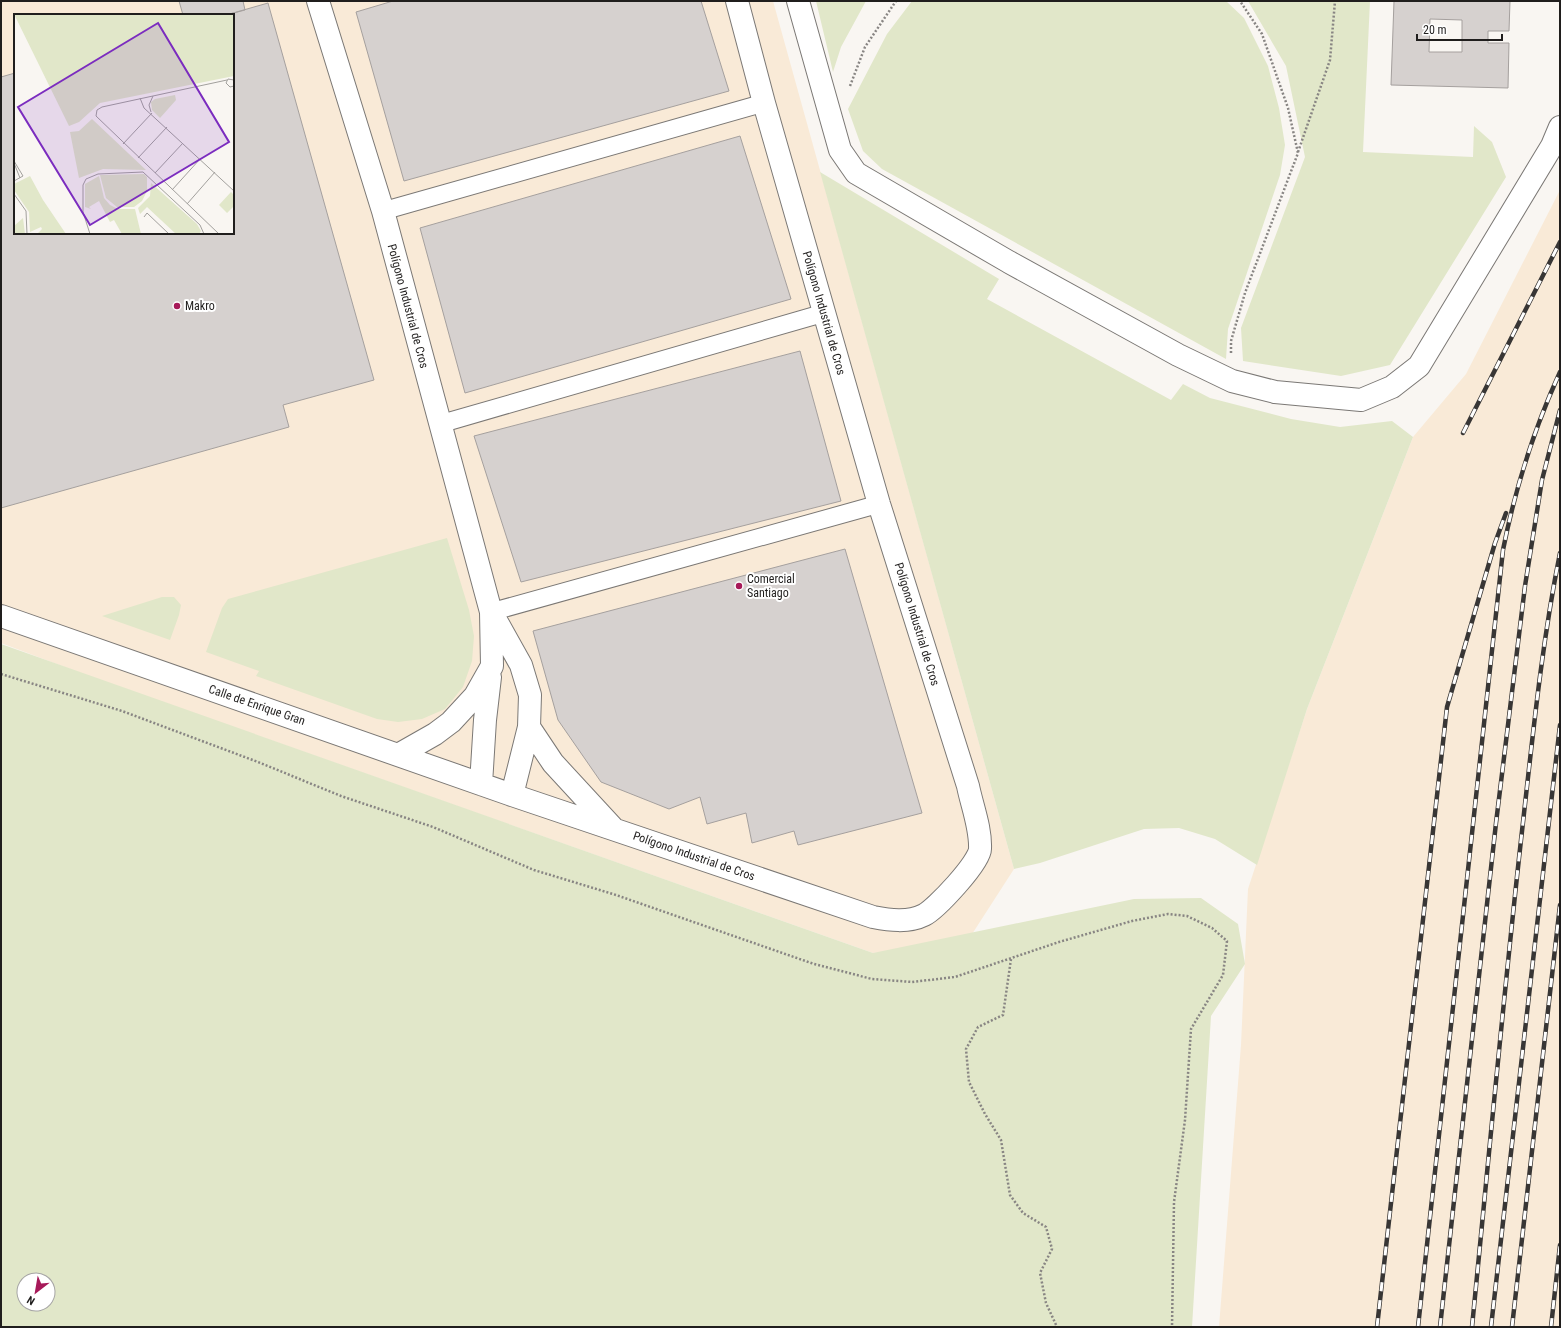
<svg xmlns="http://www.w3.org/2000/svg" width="1561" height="1328" font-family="'Roboto Condensed',sans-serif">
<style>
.industrial{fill:#f9ead7;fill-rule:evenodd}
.green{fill:#e1e7c9;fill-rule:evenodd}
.building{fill:#d6d1cf;stroke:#a5a09e;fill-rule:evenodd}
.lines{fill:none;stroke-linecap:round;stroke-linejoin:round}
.service-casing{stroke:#7b7875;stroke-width:19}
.minor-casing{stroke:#7b7875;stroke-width:24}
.path{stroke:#888583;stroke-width:2.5;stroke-dasharray:2 2;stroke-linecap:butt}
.service{stroke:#fff;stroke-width:17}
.minor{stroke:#fff;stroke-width:22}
.rail-casing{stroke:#383635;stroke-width:4.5}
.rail{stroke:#fff;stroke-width:3;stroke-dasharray:9;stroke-linecap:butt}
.poi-dot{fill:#a71959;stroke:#fff;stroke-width:1.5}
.labels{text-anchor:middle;stroke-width:4;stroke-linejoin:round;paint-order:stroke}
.poi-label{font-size:12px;fill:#201e1d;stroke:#fff;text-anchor:start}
.street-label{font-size:12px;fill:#201e1d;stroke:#fff}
.inset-road{fill:none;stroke:#a2a09d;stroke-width:1}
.view{fill:#7b2cbf;fill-opacity:0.15;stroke:#7b2cbf;stroke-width:2}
.inset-edge{fill:none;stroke:#201e1d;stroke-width:2}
</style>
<rect width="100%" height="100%" fill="#f9f6f2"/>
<path class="industrial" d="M1,1H773L1014,869L965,945L873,953L78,672L1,643ZM15,15H233V233H15Z
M1560,190V1327H1219L1241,1045L1248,889L1307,709L1413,437L1466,374Z"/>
<path class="green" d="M816,1H866L841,47L833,72Z
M912,1H1226L1244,18L1268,66L1279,108L1285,145L1280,175L1228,329L1226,359L882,169L863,151L848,109L887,34Z
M1248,1H1370L1363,152L1473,157L1474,126L1492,142L1506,177L1390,365L1341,376L1243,361L1241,328L1305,157L1286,66Z
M820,172L999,279L987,299L1171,400L1183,384L1210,398L1291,419L1340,427L1392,421L1413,437L1307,709L1257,865L1215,839L1179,828L1144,829L1040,863L1014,869Z
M447,538L469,610L474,636L472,661L463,687L445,709L422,719L398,722L377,719L256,676L259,671L206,652L222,608L228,599Z
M162,597H174L181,605L179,615L170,640L102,616Z
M1,644L873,953L1134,899L1201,898L1238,924L1245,964L1211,1016L1192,1327H1ZM24,1280H48V1304H24Z"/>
<path class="building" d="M179,1H243L245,10L226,15H183Z
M393,1H701L729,91L404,181L356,12Z
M1394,1H1510L1509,31H1488V43H1509L1508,88L1391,85ZM1430,19L1462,20V52H1429Z
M268,3L374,380L283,405L289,427L1,508V77L15,73V233H233V15H226Z
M740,136L791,299L465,393L420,228Z
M800,351L841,501L521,582L474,436Z
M845,549L922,813L798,845L794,831L752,843L746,813L707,824L700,797L669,809L601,782L558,720L533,631Z"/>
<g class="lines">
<g class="service-casing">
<path id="service" d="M383,211L764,103
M440,424L824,313
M491,612L879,504"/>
</g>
<g class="minor-casing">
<path id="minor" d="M318,1L383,211L491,612L492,666L475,696L451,722L435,734L398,755
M798,1L840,150L856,173L1009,262L1178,355L1232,381L1275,392L1361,400L1392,387L1419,366L1552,146L1560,127
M493,615L521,665L530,695L529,727L512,795
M1,616L512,795L873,917C889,920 908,923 924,915C936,909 980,862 980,849C981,828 972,806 968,786L879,504L764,103L737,1
M529,727L553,763L612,827
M481,784L485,720L490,677"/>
</g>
<path class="path" d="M850,86L865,47L896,1
M1298,152L1330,60L1335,1
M1231,353V341L1245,293L1298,153L1288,108L1262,34L1240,1
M1,674L122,711L258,762L341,796L433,827L534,870L616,895L814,964L872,979L912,982L955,977L1059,942L1132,921L1168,914L1187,916L1212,928L1227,941L1223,975L1191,1029L1185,1120L1174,1202L1172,1327
M1011,959L1003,1015L978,1027L966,1049L969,1082L985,1114L1001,1140L1010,1195L1023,1213L1046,1227L1052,1249L1040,1273L1046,1303L1057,1327"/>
<use href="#service" class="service"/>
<use href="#minor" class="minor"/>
<g class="rail-casing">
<path id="rail" d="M1463,433L1560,242
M1377,1327L1447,707L1495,543L1506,513
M1418,1327L1503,550C1515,489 1534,429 1560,372
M1440,1327L1496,823L1525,586L1542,480L1560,410
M1472,1327C1488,1165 1503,1002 1521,840C1532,744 1541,647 1560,553
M1491,1327L1560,725
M1512,1327L1560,905
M1551,1327L1560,1245"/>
</g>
<use href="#rail" class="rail"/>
</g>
<g class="poi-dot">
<circle cx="177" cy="306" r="4"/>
<circle cx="739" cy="586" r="4"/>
</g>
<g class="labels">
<g class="poi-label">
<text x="185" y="310">Makro</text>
<text x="747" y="583">Comercial<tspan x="747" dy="14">Santiago</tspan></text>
</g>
<g class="street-label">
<text transform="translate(408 306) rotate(75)" y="4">Polígono Industrial de Cros</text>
<text transform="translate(824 313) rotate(74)" y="4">Polígono Industrial de Cros</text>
<text transform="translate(917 624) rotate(73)" y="4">Polígono Industrial de Cros</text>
<text transform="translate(257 705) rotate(19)" y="4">Calle de Enrique Gran</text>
<text transform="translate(694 856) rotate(19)" y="4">Polígono Industrial de Cros</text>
</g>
</g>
<g transform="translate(14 14)">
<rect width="220" height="220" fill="#f9f6f2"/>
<path d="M0,0H220V62L86,89L65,108L55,112ZM161,81L162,86L146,104L138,96L137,88L141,85ZM78,105L132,156L89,155L65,164L56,118L65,117ZM130,160L133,163V177L128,187L120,193H103L92,184L86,161ZM16,162L29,186L52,220H23L28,215L27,213L16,218L15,198L0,176V170ZM85,162L90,184L96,191L104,195H121L127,220H108L100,206L96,208L85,187L75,193L77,195L71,193V170ZM137,169L183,210L187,217L185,220H162L133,193L126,200L124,194L136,182ZM217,178L220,181V192L213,199L205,191ZM9,204L11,220H0V212Z" fill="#e1e7c9"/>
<path class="inset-road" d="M220,66L214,65L212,69L216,73L220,72M126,84L130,94L220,177M137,98L135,91L139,82M109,130L138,99M124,144L153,113M0,147L9,162L0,167M0,149L6,164M141,159L169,129M158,176L186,145M0,180L12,197L13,220M173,190L201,158M130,203L133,199L155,220M76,220L69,198V171L72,165L84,160L129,158L186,211L190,220M205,220L82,102L83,96L88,93L213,66"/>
<path class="view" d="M144,9L215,128L76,211L4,93Z"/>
<rect width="220" height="220" class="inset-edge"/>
</g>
<rect width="1561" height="1328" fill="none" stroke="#201e1d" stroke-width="4"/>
<g transform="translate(36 1292) rotate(211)"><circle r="19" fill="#ffffff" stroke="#a6a5a5"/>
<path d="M0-3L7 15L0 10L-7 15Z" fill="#a71959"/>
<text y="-6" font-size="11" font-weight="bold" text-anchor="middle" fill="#201e1d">N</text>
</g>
<path d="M1417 34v6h85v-6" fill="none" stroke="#201e1d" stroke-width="2"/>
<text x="1423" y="34" font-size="12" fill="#201e1d" stroke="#ffffff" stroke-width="3" paint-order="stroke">20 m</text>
</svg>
